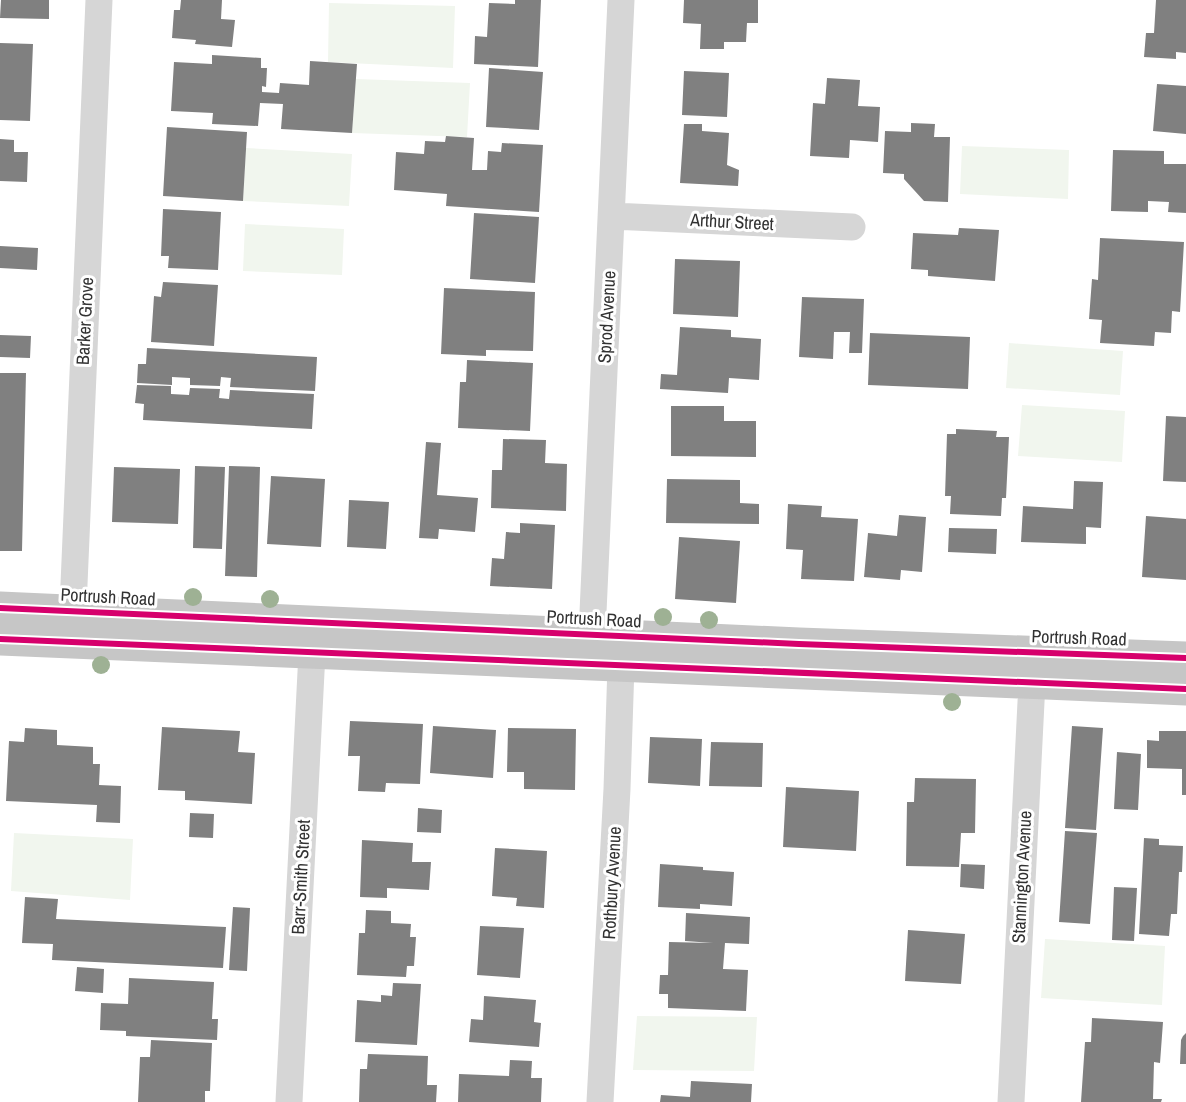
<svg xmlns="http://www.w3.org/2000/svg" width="1186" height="1102" font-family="'Archivo Narrow',sans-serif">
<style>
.green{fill:#f1f6ee}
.building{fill:#808080}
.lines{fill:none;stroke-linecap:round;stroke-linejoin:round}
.minor{stroke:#d6d6d6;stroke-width:27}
.trunk{stroke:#c6c6c6;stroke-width:33}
.cycleway-casing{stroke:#fff;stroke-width:10}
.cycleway{stroke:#d6006c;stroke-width:6}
.tree{fill:#9eb194}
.labels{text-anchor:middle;stroke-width:6;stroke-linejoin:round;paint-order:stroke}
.street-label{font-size:18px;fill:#323232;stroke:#fff}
</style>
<rect width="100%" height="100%" fill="#fff"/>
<path class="green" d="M329,3L455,6L453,68L328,62Z
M356,79L470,83L467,137L352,133Z
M962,146L1069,150L1068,199L960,194Z
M246,148L352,154L349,206L243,201Z
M245,224L344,229L342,275L243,271Z
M1009,343L1123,351L1120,395L1006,388Z
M1022,405L1125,411L1122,462L1018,456Z
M14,833L133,839L130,900L11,891Z
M1045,939L1165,946L1162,1005L1041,998Z
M637,1016L757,1017L754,1071L633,1070Z"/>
<path class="building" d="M1,0H49V19L0,18Z
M181,0H222L221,19L235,20L232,47L195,44L196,40L172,38L174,10H180Z
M515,0H541L538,67L474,64L475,36L487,37L489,3L515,4Z
M684,0H758V23H747L746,42H724V49H700L701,24L683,23Z
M1156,0H1186V53L1176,52V59L1144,57L1146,33H1154Z
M0,43L33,44L30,121L0,120Z
M212,55L261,58V68H267L266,87L262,86V92L279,93L280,83L309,85L310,61L357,64L352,133L281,129L283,104L260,103L258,126L212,124L213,113L171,111L174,62L212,64Z
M489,68L543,72L539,130L486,127Z
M684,71L729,73L727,117L682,115Z
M827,78L860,80L858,106L880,107L878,142L850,140L849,158L810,156L813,103L825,104Z
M1157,84L1186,86V134L1153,131Z
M911,123L935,124L934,137H950L948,202L924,201L904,179V174L883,173L885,131L911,132Z
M684,124H702V131L729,133L727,165L739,170L738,186L680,183Z
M167,127L247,132L243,201L163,196Z
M446,136L474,138L472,170H487L488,151L501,152L502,143L543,145L539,212L446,206L447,194L394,190L396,152L424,154L425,141L445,142Z
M0,139L14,140V152H28L27,182L0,181Z
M1113,150L1164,151V164H1186V213L1168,212L1169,202L1148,201V212L1111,211Z
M163,209L221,212L218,270L168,268L169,256H161Z
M474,213L539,217L535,283L470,279Z
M959,228L999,230L995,281L928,276V270L911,269L913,233L958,235Z
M1100,238L1184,242L1180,312L1172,311L1171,333L1155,332L1154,346L1100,343L1102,320L1089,319L1092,279L1098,280Z
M0,246L38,248L37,270L0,268Z
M675,259L740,261L738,317L673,314Z
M163,282L218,285L214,346L151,342L154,296L161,297Z
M444,288L535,292L533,351L486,350V356L441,354Z
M802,297L864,299L862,353H849L850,332H834L833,359L799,357Z
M680,327L731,330V337L761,339L759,380L729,378L728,393L660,389L661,374L677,375Z
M870,333L970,337L968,389L868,385Z
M0,335L31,336L30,358L0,357Z
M147,348L317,357L315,391L230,387L231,378L221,377L220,386L190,385V378L172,377V385L137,383L138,364H146Z
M467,360L533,363L530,431L458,428L460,382H466Z
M0,373H26L22,551H0Z
M137,385L171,386V394L189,395L190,388L220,389L219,398L229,399L230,390L314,394L312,429L143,420L144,404L135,403Z
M671,406H724V421H756V457L671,456Z
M1166,416L1186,417V482L1163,481Z
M956,429L997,431L996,437H1009L1006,498H1002L1001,516L950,514L951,496H945L947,434H956Z
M503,439L546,440L545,463L567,464L566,511L491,508L492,470H502Z
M426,442L441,443L437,495L478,498L475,532L439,529L438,539L419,538Z
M195,466L225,467L222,549L193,548Z
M229,466L260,467L257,577L225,576Z
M114,467L180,469L178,524L112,522Z
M271,476L325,479L321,547L267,544Z
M667,479L740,480V503L759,504V524L666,523Z
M1074,481L1103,482L1101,528L1086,527V544L1021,542L1023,506L1073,509Z
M349,500L389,502L386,549L347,547Z
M788,504L822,506L821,517L858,519L854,581L801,579L803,550L786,549Z
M899,515L926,517L922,572L901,570L900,580L864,577L868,533L897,536Z
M1146,516L1186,519V580L1142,577Z
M520,523L555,525L552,589L490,586L492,558L504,559L506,532L520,533Z
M949,528L997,529L996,554L948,552Z
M679,537L740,541L736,603L675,599Z
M350,721L423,724L420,784L386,783L385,792L358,791L360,756H348Z
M433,726L496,730L493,778L430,773Z
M1072,726L1103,728L1096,830L1065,828Z
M162,727L240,731L238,752L255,753L252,804L185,800V791L158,790Z
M25,728L57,730V745L93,747V764H100L99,785L121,786L120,823L96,822L97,805L6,801L9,741L24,742Z
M508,728L576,729L575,790L524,789V772H507Z
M1159,731H1186V795H1182V769L1147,768V740L1159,741Z
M650,737L702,739L700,786L648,783Z
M711,742L763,743L762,787L709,786Z
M1117,752L1141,754L1138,810L1114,809Z
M915,778L976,779L975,833H961L959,867L906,866L907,802H914Z
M786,787L859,791L856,851L783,847Z
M418,808L442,810L441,833L417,832Z
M190,813L214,814L213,838L189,837Z
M1065,831L1097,833L1090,924L1059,922Z
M1144,838L1159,839V845L1183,846L1182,872H1179L1177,914H1171L1169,936L1139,934Z
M362,840L413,843L412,862H431L429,890L387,888V898L360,897Z
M495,848L547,851L544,908L516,906L517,898L492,896Z
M660,864L703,867V870L734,872L732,906L700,904V909L658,907Z
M961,864L985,865L984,889L960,887Z
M1114,887L1137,888L1134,941L1112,940Z
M25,897L58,899L56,919L226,927L223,968L52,960L53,944L22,943Z
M233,907L250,908L247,971L229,970Z
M366,910L391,911V923L411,924L410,937H416L414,966H407L406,977L357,975L359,933H365Z
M686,913L750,917L749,944L725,943L723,969L748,970L746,1011L668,1008V994H659L660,975H668L669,942L713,943L685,941Z
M480,926L524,928L520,978L477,975Z
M908,930L965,934L961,984L905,981Z
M77,967L104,969L103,993L75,991Z
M129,978L214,982L212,1019H218L217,1040L126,1036V1031L100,1030L101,1003L128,1004Z
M393,983L421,984L417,1045L355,1042L357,1000L381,1002V995L392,996Z
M484,996L536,1000L534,1022L541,1023L539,1047L469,1042L471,1019L483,1020Z
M1092,1018L1163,1022L1160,1063L1154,1062L1153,1099H1162L1161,1102H1081L1085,1042H1091Z
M1186,1033V1064H1180L1181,1040L1183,1036Z
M151,1040L212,1043L210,1091H205V1102H138L140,1057H150Z
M368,1054L428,1056L427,1085H437L436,1102H359L360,1069H367Z
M510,1060L532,1061L531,1078H542L541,1102H458L459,1074L509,1076Z
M691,1081L752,1084L751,1102H660L661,1095L690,1097Z"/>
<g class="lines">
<path class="minor" d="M612,216L852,227
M72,631L99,0
M592,634L621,0
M289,1102L313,633
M600,1102L617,789L621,665
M1011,1102L1033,662"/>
<path class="trunk" d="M0,608L799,644L1186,658
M0,639L1186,689"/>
<g class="cycleway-casing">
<path id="cycleway" d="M0,608L799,644L1186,658
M0,639L1186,689"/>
</g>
<use href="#cycleway" class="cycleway"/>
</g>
<g class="tree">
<circle cx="193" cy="597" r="9"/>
<circle cx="270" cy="599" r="9"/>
<circle cx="663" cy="617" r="9"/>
<circle cx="709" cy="620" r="9"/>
<circle cx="101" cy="665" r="9"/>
<circle cx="952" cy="702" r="9"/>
</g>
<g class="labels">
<g class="street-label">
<text transform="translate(732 222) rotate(3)" y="6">Arthur Street</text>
<text transform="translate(607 317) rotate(-87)" y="6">Sprod Avenue</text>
<text transform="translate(85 321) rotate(-87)" y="6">Barker Grove</text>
<text transform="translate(108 597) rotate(3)" y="6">Portrush Road</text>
<text transform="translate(594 619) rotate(3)" y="6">Portrush Road</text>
<text transform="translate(1079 638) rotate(2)" y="6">Portrush Road</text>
<text transform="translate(301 877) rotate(-87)" y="6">Barr-Smith Street</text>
<text transform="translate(1022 877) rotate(-87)" y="6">Stannington Avenue</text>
<text transform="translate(612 883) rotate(-87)" y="6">Rothbury Avenue</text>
</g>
</g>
</svg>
